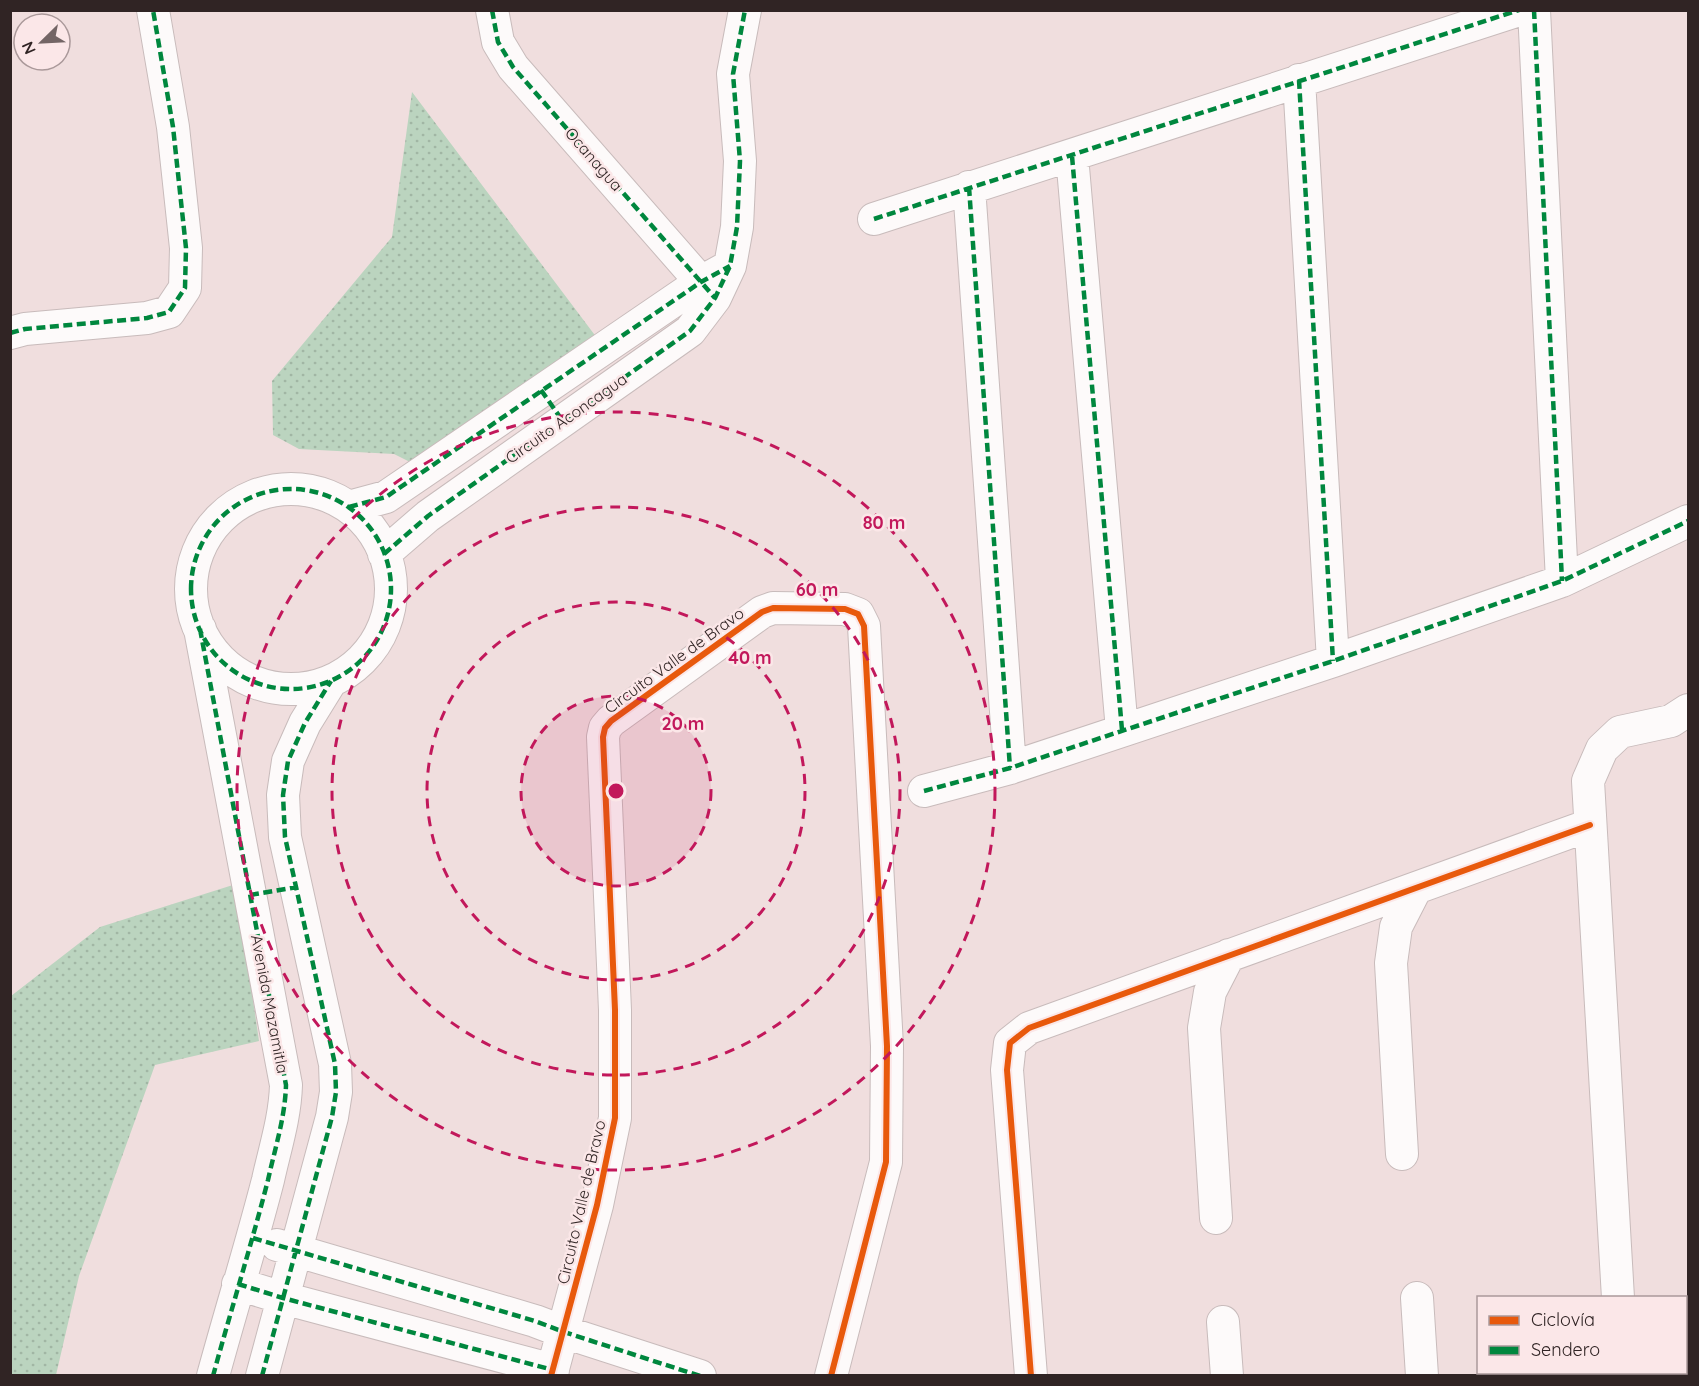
<svg xmlns="http://www.w3.org/2000/svg" width="1699" height="1386" font-family="Quicksand,sans-serif">
<style>
.grass{fill:url(#grass-dots)}
.lines{fill:none;stroke-linecap:round;stroke-linejoin:round}
.minor-casing{stroke:#c8bbbb;stroke-width:34}
.minor{stroke:#fdfafa;stroke-width:32}
.quiet{stroke:#00873e;stroke-width:4.5;stroke-dasharray:9 4.5;stroke-linecap:butt}
.cycleway-casing{stroke:#fbe7e8;stroke-width:10}
.cycleway{stroke:#e8590c;stroke-width:6}
.ring{fill:none;stroke:#c2185b;stroke-width:3;stroke-dasharray:10 8}
.labels{text-anchor:middle;stroke-width:5;stroke-linejoin:round;paint-order:stroke}
.street-label{font-size:16px;fill:#302424;stroke:#fbe7e8}
.centre{fill:#c2185b;stroke:#fbe7e8;stroke-width:3}
.ring-label{font-size:18px;text-anchor:middle;font-weight:bold;fill:#c2185b;stroke:#fbe7e8;stroke-width:5;stroke-linejoin:round;paint-order:stroke}
</style>
<defs>
<pattern id="grass-dots" width="8" height="8" patternUnits="userSpaceOnUse" patternTransform="scale(1.5)"><rect width="8" height="8" fill="#bbd4bf"/><path d="M2 2h.1M6 6h.1" fill="none" stroke="#a1b6a4" stroke-width="1.8" stroke-linecap="round"/></pattern>
</defs>
<rect width="100%" height="100%" fill="#f0dede"/>
<path class="grass" d="M412,92L597,338L414,464L394,454L299,449L273,435L272,381L392,237Z
M236,884L259,1041L155,1065L79,1276L56,1375L11,1376V996L100,927Z"/>
<g class="lines">
<g class="minor-casing">
<path id="minor" d="M492,10L498,42L513,67L715,298
M1534,10L1562,581
M1299,80L1333,661
M1072,156L1122,730
M969,187L1010,768
M874,219L1519,10
M10,333L25,329L147,318L169,312L185,288L186,248L173,127L153,10
M191 589a100 100 0 1 1 200 0a100 100 0 1 1-200 0Z
M349,507L386,497L701,282L730,266
M384,554L428,516L690,331L715,298L730,266L737,227L740,161L733,74L745,10
M200,629L286,1085C285,1118 275,1148 268,1180C251,1246 231,1310 213,1376
M924,791L1010,768L1333,661L1562,581L1688,521
M1402,1154L1391,963L1396,927L1416,888
M1216,1218L1204,1028L1210,992L1229,955
M277,1245L535,1321L564,1332L700,1376
M238,1284L283,1298L553,1370
M1417,1298L1422,1376
M1618,1298L1588,781L1602,749L1620,732L1671,721L1688,710
M1223,1322L1227,1376
M1623,1372V1376
M262,1376L332,1117L336,1092L335,1064L285,837L283,795L288,761L305,723L331,681
M551,1376L597,1205L615,1118V1010L603,737L605,728L611,721L762,612L773,608L845,609L858,614L864,626L887,1046L886,1162L831,1376
M1031,1376L1007,1070L1010,1043L1029,1028L1590,825"/>
</g>
<use href="#minor" class="minor"/>
<path class="quiet" d="M492,10L498,42L513,67L715,298
M1534,10L1562,581
M1299,80L1333,661
M1072,156L1122,730
M969,187L1010,768
M874,219L1519,10
M10,333L25,329L147,318L169,312L185,288L186,248L173,127L153,10
M541,390L562,420
M191 589a100 100 0 1 1 200 0a100 100 0 1 1-200 0Z
M349,507L386,497L701,282L730,266
M384,554L428,516L690,331L715,298L730,266L737,227L740,161L733,74L745,10
M200,629L286,1085C285,1118 275,1148 268,1180C251,1246 231,1310 213,1376
M924,791L1010,768L1333,661L1562,581L1688,521
M250,895L297,887
M253,1238L535,1321L564,1332L700,1376
M238,1284L283,1298L553,1370
M262,1376L332,1117L336,1092L335,1064L285,837L283,795L288,761L305,723L331,681"/>
<g class="cycleway-casing">
<path id="cycleway" d="M551,1376L597,1205L615,1118V1010L603,737L605,728L611,721L762,612L773,608L845,609L858,614L864,626L887,1046L886,1162L831,1376
M1031,1376L1007,1070L1010,1043L1029,1028L1590,825"/>
</g>
<use href="#cycleway" class="cycleway"/>
</g>
<circle cx="616" cy="791" r="95" fill="#c2185b" fill-opacity=".12"/>
<g class="ring">
<circle cx="616" cy="791" r="95"/>
<circle cx="616" cy="791" r="189"/>
<circle cx="616" cy="791" r="284"/>
<circle cx="616" cy="791" r="379"/>
</g>
<g class="labels">
<g class="street-label">
<text transform="translate(594 159) rotate(49)" y="6">Ocanagua</text>
<text transform="translate(566 418) rotate(-35)" y="6">Circuito Aconcagua</text>
<text transform="translate(674 660) rotate(-36)" y="6">Circuito Valle de Bravo</text>
<text transform="translate(270 1004) rotate(79)" y="6">Avenida Mazamitla</text>
<text transform="translate(581 1202) rotate(-77)" y="6">Circuito Valle de Bravo</text>
</g>
</g>
<circle cx="616" cy="791" r="9" class="centre"/>
<g class="ring-label">
<text x="884" y="529">80 m</text>
<text x="817" y="596">60 m</text>
<text x="750" y="664">40 m</text>
<text x="683" y="730">20 m</text>
</g>
<rect width="1699" height="1386" fill="none" stroke="#302424" stroke-width="24"/>
<rect x="1477" y="1296" width="210" height="78" fill="#fbe7e8" stroke="#aa999a" stroke-width="1.5"/>
<rect x="1489" y="1316" width="30" height="9" fill="#e8590c" stroke="#aa999a" stroke-width="1.5"/>
<text x="1531" y="1326" font-size="18" fill="#302424">Ciclovía</text>
<rect x="1489" y="1346" width="30" height="9" fill="#00873e" stroke="#aa999a" stroke-width="1.5"/>
<text x="1531" y="1356" font-size="18" fill="#302424">Sendero</text>
<g transform="translate(42 42) rotate(246)"><circle r="28" fill="#fbe7e8" stroke="#aa999a" stroke-width="1.5"/>
<path d="M0-4.5L10 22L0 15L-10 22Z" fill="#736565"/>
<text y="-9" font-size="16" font-weight="bold" text-anchor="middle" fill="#302424">N</text>
</g>
</svg>
